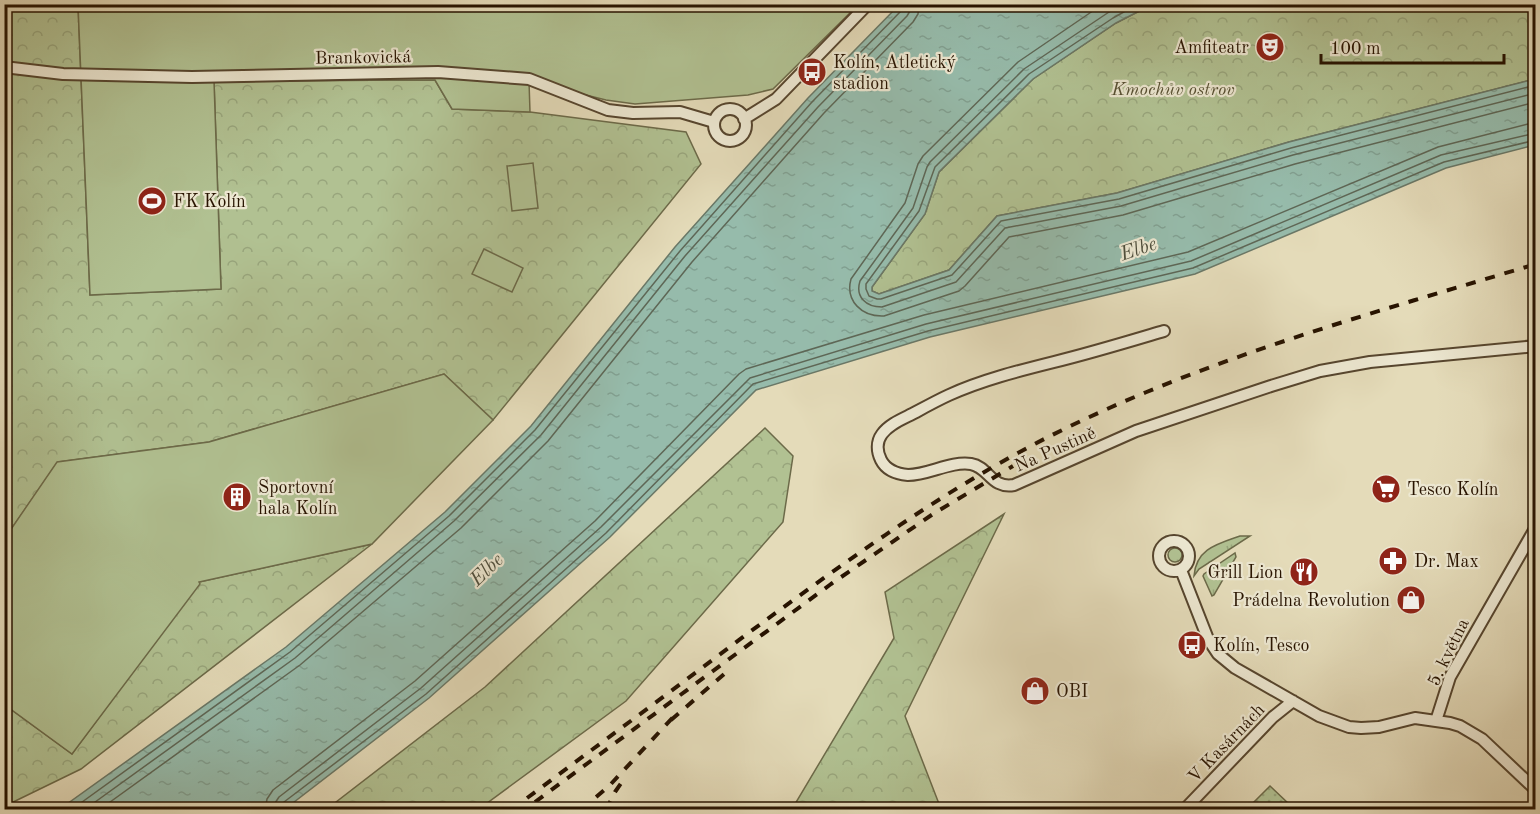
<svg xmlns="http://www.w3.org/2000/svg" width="1540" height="814" font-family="'Old Standard TT',serif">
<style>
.grass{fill:url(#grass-tufts);stroke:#6c6a49;stroke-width:1.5}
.forest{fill:url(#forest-crowns);stroke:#6c6a49;stroke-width:1.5}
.park{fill:url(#park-dots);stroke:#6c6a49;stroke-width:1.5}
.pitch{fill:#b1c192;stroke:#6c6a49;stroke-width:1.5}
.water{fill:url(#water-ripples);stroke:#6a7867;stroke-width:1.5}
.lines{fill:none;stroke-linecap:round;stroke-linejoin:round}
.shore{stroke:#5e6756;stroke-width:1.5}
.street-casing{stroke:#56452e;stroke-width:14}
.street{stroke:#ede8d2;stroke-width:10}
.rail{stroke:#271300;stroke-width:4;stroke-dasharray:10 10;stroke-linecap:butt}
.labels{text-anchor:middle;stroke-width:4.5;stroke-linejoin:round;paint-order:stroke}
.poi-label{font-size:18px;fill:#271300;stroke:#ede8d2;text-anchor:start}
.street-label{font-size:18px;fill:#271300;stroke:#ede8d2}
.park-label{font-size:18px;font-style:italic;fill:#575033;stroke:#ede8d2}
.water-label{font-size:20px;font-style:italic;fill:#4e4e3c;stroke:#ede8d2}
</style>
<defs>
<pattern id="grass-tufts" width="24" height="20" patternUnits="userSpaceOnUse" patternTransform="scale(1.5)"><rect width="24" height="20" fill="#b1c192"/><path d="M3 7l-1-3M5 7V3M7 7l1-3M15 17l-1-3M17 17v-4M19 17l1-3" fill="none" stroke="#98a57c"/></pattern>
<pattern id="forest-crowns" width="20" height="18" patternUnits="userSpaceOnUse" patternTransform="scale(1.5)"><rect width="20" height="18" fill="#b1c192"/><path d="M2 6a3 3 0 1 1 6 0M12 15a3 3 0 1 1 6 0" fill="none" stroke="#98a57c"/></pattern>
<pattern id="park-dots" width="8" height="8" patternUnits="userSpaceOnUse" patternTransform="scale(1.5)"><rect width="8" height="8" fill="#b1c192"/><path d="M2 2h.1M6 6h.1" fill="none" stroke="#98a57c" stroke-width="1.8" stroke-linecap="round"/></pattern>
<pattern id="water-ripples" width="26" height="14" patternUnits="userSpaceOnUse" patternTransform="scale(1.5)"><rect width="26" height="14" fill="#96bbab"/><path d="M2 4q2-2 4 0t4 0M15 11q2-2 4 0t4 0" fill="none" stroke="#81a091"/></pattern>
</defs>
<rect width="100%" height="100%" fill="#e4dbb9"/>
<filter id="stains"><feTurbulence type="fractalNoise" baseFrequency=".00333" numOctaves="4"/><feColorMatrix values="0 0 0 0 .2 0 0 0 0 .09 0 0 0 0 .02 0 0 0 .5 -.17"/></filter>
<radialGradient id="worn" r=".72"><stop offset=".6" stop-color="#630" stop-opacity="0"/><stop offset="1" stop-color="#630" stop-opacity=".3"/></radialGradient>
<path class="grass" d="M1240,536H1250L1199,569L1194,576C1196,549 1217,544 1240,536Z
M1168 555a7 7 0 1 1 14 0a7 7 0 1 1-14 0Z
M1235,553L1236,557L1214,595L1212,596L1203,576L1204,574Z"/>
<path class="forest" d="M5,5H78L90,295L221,289L214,81L435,80L452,109L530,112L686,132L701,164L493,420L444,374L209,442L58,462L5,538Z
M1151,5H1535V79L1289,142L1117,193L997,216L949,270L879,294L872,291V287L925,214L939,172L1033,79L1116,23Z
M765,428L793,456L783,522L626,701L479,809H327L485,687Z
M1004,514L905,716L941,809H792L894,638L885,592Z
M372,544L81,769L5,806V705L72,754L199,582Z"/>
<path class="park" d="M1270,786L1290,805L1285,809H1256L1251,805Z"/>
<path class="pitch" d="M78,5H858L773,89L748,95L635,104L606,100L529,81L530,112L452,109L435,80L214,81L221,289L90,295Z
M533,163L538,208L512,211L507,166Z
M484,249L523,268L512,292L472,274Z
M444,374L493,420L372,544L199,582L200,584L72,754L5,705V538L57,462L209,442Z"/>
<path class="water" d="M899,5H1151L1116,23L1033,79L939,172L925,214L872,287V291L879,294L949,270L997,216L1117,193L1289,142L1535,79V145L1446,168L1195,274L930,337L756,390L610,537L429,698L285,809H60L286,647L445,512L531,426L675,247L808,98Z"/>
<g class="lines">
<path class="shore" d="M1103,4L1018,62L923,156L918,164L905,203L851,279C845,301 862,317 884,316L959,291L965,286L1009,237L1123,215L1295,164L1536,102
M1122,4L1109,12L1024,69L930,162L927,167L913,208L860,281C855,297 866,307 882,307L956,282L1005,228L1121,206L1293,155L1536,93
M1138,4L1113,18L1029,74L935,167L919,211L866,284V289L869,296L877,299H881L952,275L1001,221L1119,199L1291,148L1536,85
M71,810L290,652L449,516L535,430L680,251L812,102L901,11L903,4
M84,810L295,658L454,521L541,435L685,256L818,107L907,16L910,11V4
M99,810L300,665L461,528L548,441L692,262L824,113L913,22L918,14L919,4
M265,810L267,799L273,790L415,681L595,521L739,374L746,369L924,315L1188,252L1438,147L1528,124L1536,123
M274,810L275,803L279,797L421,688L601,527L750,378L926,324L1191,261L1441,155L1536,133
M282,810V805L284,802L426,694L606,533L753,384L928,331L1193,268L1444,162L1536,140"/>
<g class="street-casing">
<path id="street" d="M4,67L63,74L192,77L438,72L529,79L608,110L633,113L680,112L714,122
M714 125a16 16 0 1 1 32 0a16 16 0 1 1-32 0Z
M744,119L776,99L868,4
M1164,331C1127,342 1091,353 1054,362C1018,371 982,380 949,395C938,400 927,406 916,412C905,418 890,423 882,434C876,442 877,452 881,460C886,470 897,474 908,475C929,475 950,461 971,464C989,467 991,489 1014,485L1136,431L1271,386L1320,371L1370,362L1536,346
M1159 556a15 15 0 1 1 30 0a15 15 0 1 1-30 0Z
M1181,570L1208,639L1218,654L1235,668L1319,716L1349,727L1361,728L1379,727L1415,718L1450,723L1460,726L1482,739L1536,790
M1436,721L1450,677L1536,527
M1184,810L1273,717L1293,701"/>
</g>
<use href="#street" class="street"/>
<path class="rail" d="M671,720L730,669
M535,802L831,584L933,514L1013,466
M511,810C590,751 669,693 747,634C837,568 928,501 1027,448C1187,363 1363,316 1536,264
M581,810L610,785L677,713
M606,810L615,792L624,779"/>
</g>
<defs>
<g id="theatre-disc" transform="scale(1.5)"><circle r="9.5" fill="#8f2418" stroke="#ede8d2"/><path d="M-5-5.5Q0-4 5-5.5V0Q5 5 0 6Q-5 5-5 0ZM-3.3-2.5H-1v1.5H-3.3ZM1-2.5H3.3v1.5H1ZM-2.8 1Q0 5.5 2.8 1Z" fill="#fff"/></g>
<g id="bus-disc" transform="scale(1.5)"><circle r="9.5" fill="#8f2418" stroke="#ede8d2"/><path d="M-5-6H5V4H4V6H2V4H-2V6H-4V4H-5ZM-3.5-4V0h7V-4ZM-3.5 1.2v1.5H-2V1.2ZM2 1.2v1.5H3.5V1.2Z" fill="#fff"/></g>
<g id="stadium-disc" transform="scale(1.5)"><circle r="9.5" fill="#8f2418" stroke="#ede8d2"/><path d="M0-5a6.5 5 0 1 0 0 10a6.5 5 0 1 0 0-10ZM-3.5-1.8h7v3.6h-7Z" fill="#fff"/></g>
<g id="supermarket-disc" transform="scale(1.5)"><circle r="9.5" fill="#8f2418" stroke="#ede8d2"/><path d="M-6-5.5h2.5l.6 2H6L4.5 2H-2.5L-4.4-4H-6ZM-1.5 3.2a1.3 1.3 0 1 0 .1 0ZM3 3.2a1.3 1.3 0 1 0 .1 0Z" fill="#fff"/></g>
<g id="building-disc" transform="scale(1.5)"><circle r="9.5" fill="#8f2418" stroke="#ede8d2"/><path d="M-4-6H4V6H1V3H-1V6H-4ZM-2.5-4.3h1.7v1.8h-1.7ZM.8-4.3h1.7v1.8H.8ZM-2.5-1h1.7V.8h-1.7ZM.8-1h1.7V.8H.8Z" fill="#fff"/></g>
<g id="pharmacy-disc" transform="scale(1.5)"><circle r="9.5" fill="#8f2418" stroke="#ede8d2"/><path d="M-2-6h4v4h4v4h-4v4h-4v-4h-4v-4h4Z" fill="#fff"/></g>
<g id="restaurant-disc" transform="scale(1.5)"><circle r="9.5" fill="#8f2418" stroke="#ede8d2"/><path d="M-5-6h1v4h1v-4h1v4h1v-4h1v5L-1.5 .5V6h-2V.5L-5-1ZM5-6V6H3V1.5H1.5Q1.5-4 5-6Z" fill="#fff"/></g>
<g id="shop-disc" transform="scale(1.5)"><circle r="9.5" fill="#8f2418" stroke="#ede8d2"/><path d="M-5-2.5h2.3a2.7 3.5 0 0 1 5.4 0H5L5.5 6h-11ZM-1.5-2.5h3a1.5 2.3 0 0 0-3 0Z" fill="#fff"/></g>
</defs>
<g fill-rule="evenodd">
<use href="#theatre-disc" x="1270" y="47"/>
<use href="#bus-disc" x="812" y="72"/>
<use href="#stadium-disc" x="152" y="201"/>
<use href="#supermarket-disc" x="1386" y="489"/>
<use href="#building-disc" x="237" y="497"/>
<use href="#pharmacy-disc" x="1393" y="561"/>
<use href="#restaurant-disc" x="1304" y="572"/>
<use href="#shop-disc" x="1411" y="600"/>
<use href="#bus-disc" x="1192" y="645"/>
<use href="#shop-disc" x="1035" y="691"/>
</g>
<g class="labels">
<g class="poi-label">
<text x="1249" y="53" text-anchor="end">Amfiteatr</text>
<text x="833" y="68">Kolín, Atletický<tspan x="833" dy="21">stadion</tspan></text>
<text x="173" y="207">FK Kolín</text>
<text x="258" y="493">Sportovní<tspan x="258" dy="21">hala Kolín</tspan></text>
<text x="1407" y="495">Tesco Kolín</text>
<text x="1414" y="567">Dr. Max</text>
<text x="1283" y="578" text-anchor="end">Grill Lion</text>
<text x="1390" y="606" text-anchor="end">Prádelna Revolution</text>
<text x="1213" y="651">Kolín, Tesco</text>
<text x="1056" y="697">OBI</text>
</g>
<g class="street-label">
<text transform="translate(363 57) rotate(-1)" y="6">Brankovická</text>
<text transform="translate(1055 449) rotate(-24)" y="6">Na Pustině</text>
<text transform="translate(1448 652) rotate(-64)" y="6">5. května</text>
<text transform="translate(1226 743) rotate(-46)" y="6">V Kasárnách</text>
</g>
<g class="park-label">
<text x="1173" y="95">Kmochův ostrov</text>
</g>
<g class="water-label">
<text transform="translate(1138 248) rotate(-19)" y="7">Elbe</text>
<text transform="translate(486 569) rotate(-44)" y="7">Elbe</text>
</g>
</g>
<rect width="1540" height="814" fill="none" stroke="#e4dbb9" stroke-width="24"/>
<rect x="6" y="6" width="1528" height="802" fill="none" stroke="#271300" stroke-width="3"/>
<rect x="12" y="12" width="1516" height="790" fill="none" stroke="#271300" stroke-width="1.5"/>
<path d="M1321 54v9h183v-9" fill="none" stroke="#271300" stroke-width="3"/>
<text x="1330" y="54" font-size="18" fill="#271300" stroke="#ede8d2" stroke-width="4.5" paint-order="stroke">100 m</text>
<rect width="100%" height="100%" filter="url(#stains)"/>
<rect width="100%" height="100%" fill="url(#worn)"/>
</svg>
